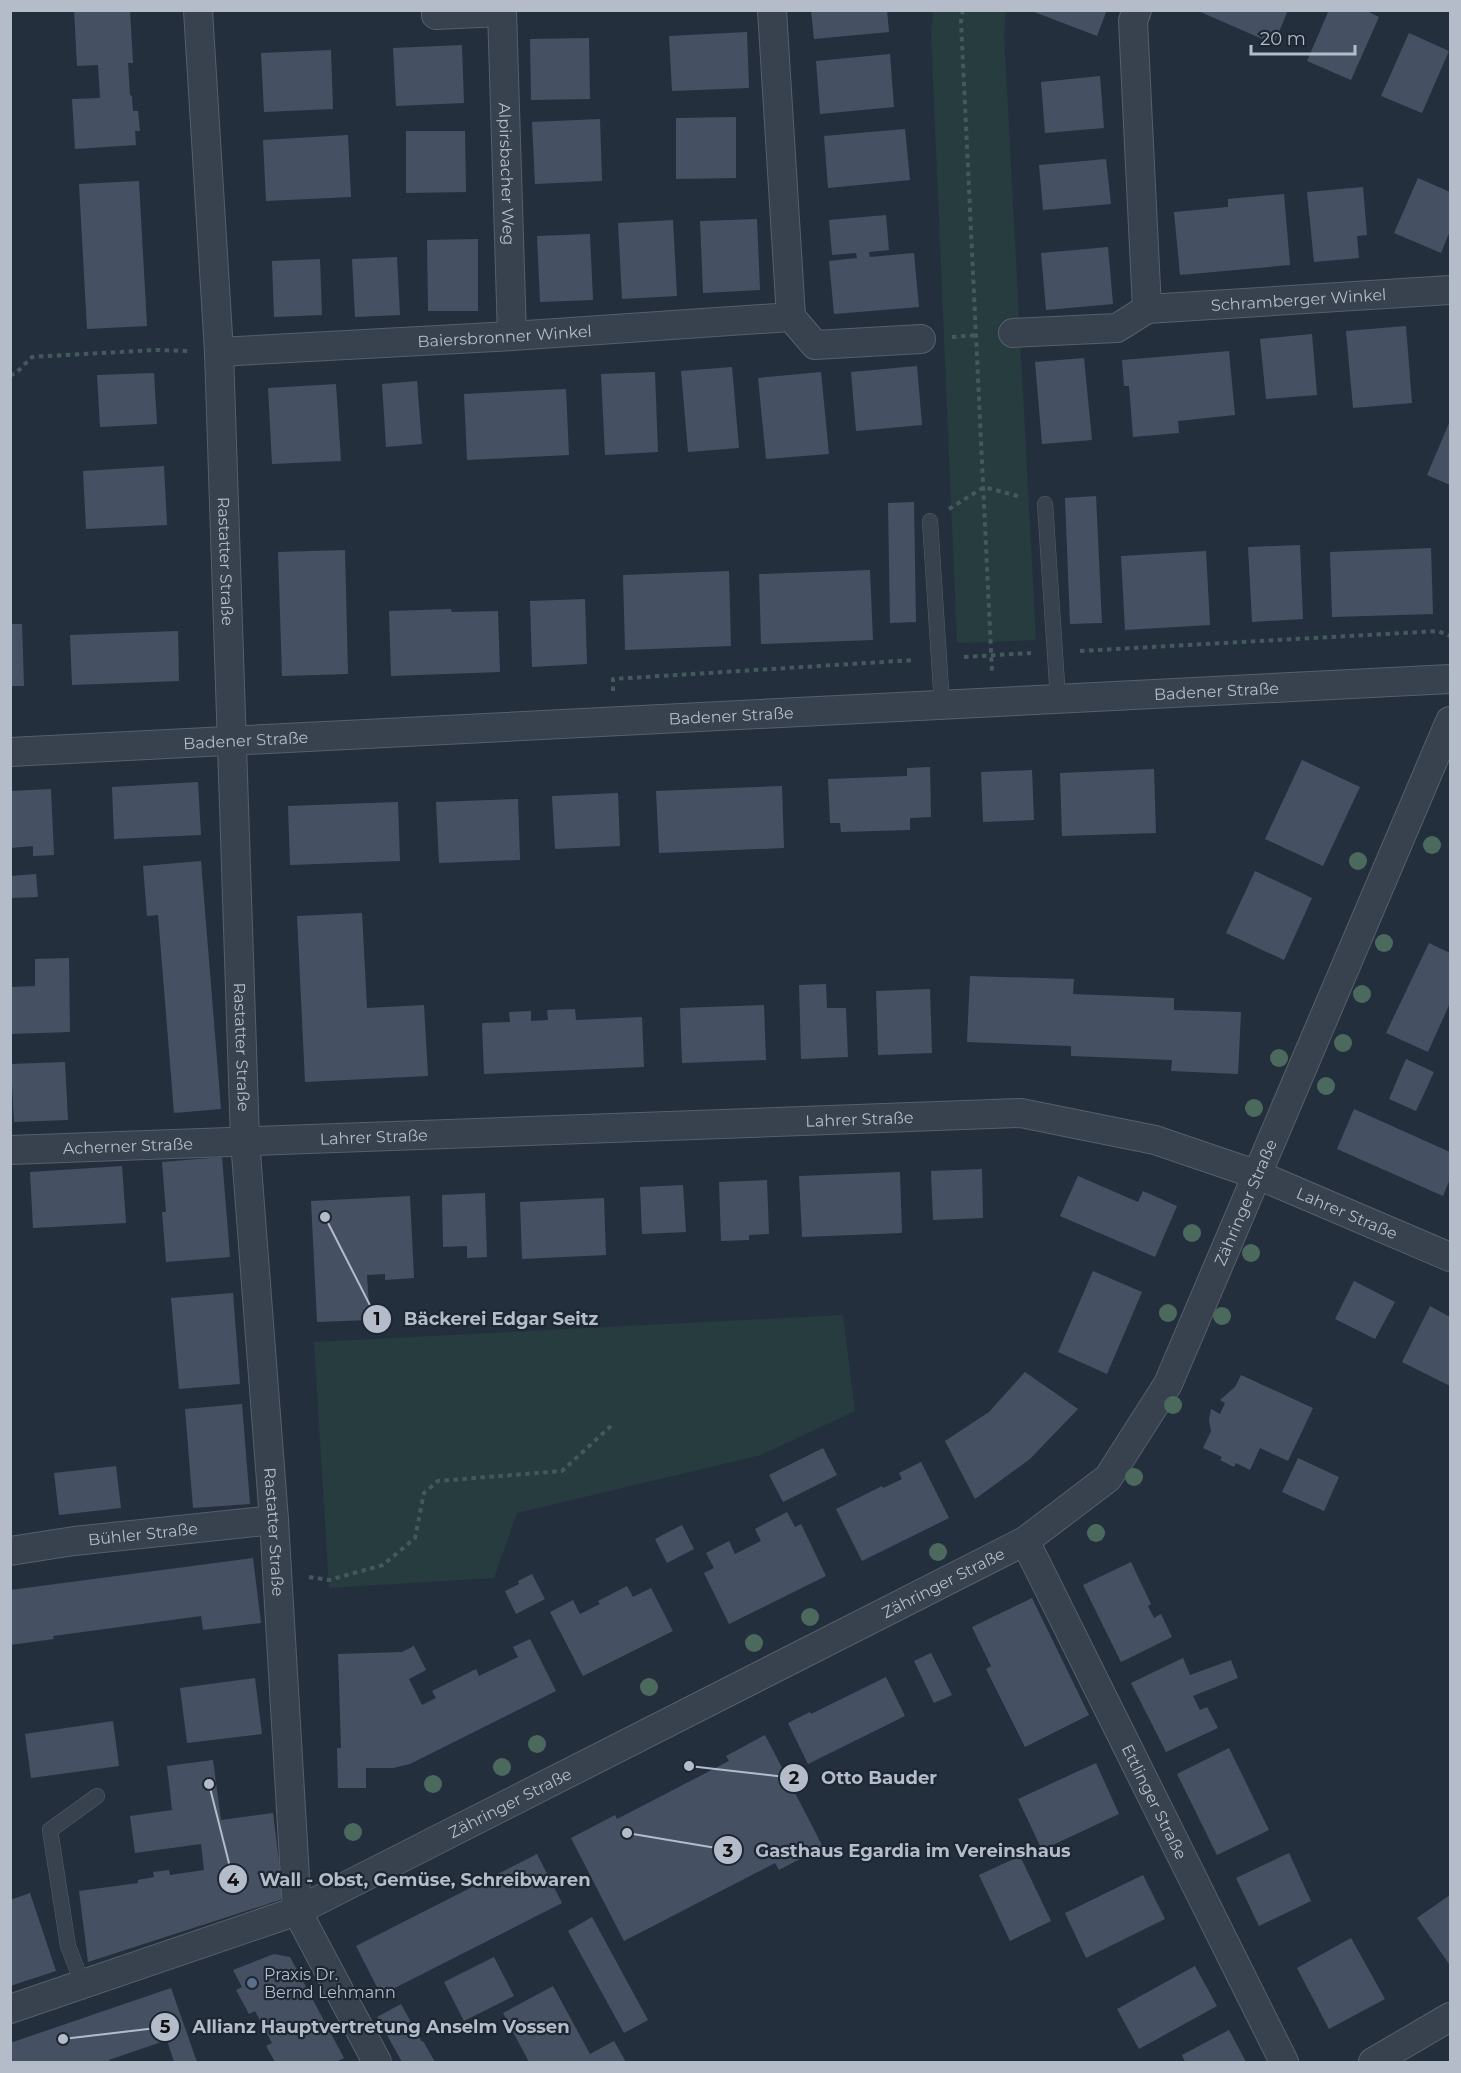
<svg xmlns="http://www.w3.org/2000/svg" width="1461" height="2073" font-family="Montserrat,sans-serif">
<style>
.green{fill:#263c3f}
.building{fill:#455162}
.lines{fill:none;stroke-linecap:round;stroke-linejoin:round}
.lane-casing{stroke:#565f6c;stroke-width:16}
.street-casing{stroke:#565f6c;stroke-width:30}
.path{stroke:#44595c;stroke-width:4;stroke-dasharray:4.5 4.5;stroke-linecap:butt}
.lane{stroke:#38414e;stroke-width:15}
.street{stroke:#38414e;stroke-width:28}
.tree{fill:#4b6a5d}
.service-dot{fill:#5c6f8a;stroke:#1d2633;stroke-width:2}
.labels{text-anchor:middle;stroke-width:4.5;stroke-linejoin:round;paint-order:stroke}
.street-label{font-size:16px;fill:#b4bcc9;stroke:#1d2633}
.poi-label{font-size:16px;fill:#b4bcc9;stroke:#1d2633;text-anchor:start}
.leader{fill:none;stroke:#b4bcc9;stroke-width:2}
.callout-dot{fill:#b4bcc9;stroke:#1d2633;stroke-width:2}
.mark-label{font-size:18px;text-anchor:middle;font-weight:bold;fill:#111}
.callout-label{font-size:18px;text-anchor:middle;font-weight:bold;fill:#b4bcc9;stroke:#1d2633;stroke-width:4.5;stroke-linejoin:round;paint-order:stroke}
</style>
<rect width="100%" height="100%" fill="#242f3e"/>
<path class="green" d="M933,11H1006L1004,34L1036,640L957,643L931,33Z
M843,1315L855,1411L761,1455L517,1513L494,1578L329,1588L314,1342Z"/>
<path class="building" d="M74,10H130L133,63H128L130,95L132,96L133,111H138L140,131H135L136,145L75,149L72,99L100,98L98,65L77,66Z
M811,10H887L889,32L814,39Z
M1029,10H1107L1097,36Z
M1196,10H1288L1274,44Z
M1329,10H1365L1379,17L1351,80L1307,61Z
M747,32L749,88L672,91L669,36Z
M1409,33L1449,51L1422,113L1381,96Z
M589,38L590,99L531,100L530,39Z
M462,45L464,103L396,106L393,48Z
M331,50L333,109L264,112L261,53Z
M890,54L894,107L820,114L816,61Z
M1100,76L1104,128L1045,133L1041,82Z
M736,117V178L676,179V118Z
M600,119L602,181L535,184L532,122Z
M905,129L910,180L828,188L824,136Z
M406,131H465L466,192L406,193Z
M348,135L351,197L266,201L263,140Z
M1106,159L1111,204L1043,210L1039,165Z
M1418,178L1450,192V231L1441,253L1394,233Z
M139,181L147,326L87,329L79,184Z
M1363,187L1367,235L1357,236L1359,258L1314,262L1307,192Z
M1284,194L1290,265L1180,275L1174,212L1228,207V199Z
M886,215L889,250L869,252L870,257L914,253L919,307L834,314L829,261L857,258L856,253L832,255L829,220Z
M757,219L760,290L703,293L700,221Z
M673,220L677,296L622,299L618,223Z
M590,234L593,300L540,302L537,236Z
M478,239V311H428L427,240Z
M1108,247L1113,304L1046,310L1041,253Z
M397,257L400,315L355,317L352,259Z
M320,259L322,315L274,317L272,261Z
M1406,326L1412,403L1353,408L1346,331Z
M1312,334L1317,395L1266,399L1260,339Z
M1229,351L1235,415L1178,421L1179,433L1133,437L1129,386H1124L1122,360Z
M1084,358L1092,440L1042,444L1035,362Z
M917,366L922,425L856,431L851,372Z
M732,367L739,448L688,452L681,371Z
M655,372L658,452L605,455L601,374Z
M821,372L829,454L766,459L758,378Z
M154,373L157,424L100,427L97,375Z
M417,381L422,444L386,447L382,384Z
M336,384L341,461L272,464L268,388Z
M566,389L569,455L467,460L464,394Z
M1450,421V485L1427,475Z
M164,466L167,525L86,529L83,471Z
M1096,496L1102,623L1070,624L1065,498Z
M914,502L916,622L890,623L888,503Z
M1300,545L1303,619L1252,622L1248,547Z
M1431,548L1433,614L1332,617L1330,552Z
M345,550L348,674L282,676L278,552Z
M1206,551L1210,625L1125,630L1121,556Z
M870,570L873,640L761,644L759,574Z
M729,571L731,646L625,650L623,575Z
M585,599L587,664L532,667L530,601Z
M451,609L452,612L498,611L500,672L391,676L389,611Z
M10,624H22L24,686H10Z
M178,631L179,681L72,685L70,635Z
M1302,760L1360,787L1323,866L1265,839Z
M930,767L931,817L910,818V830L841,832L840,823H830L828,779L907,776V768Z
M1154,769L1156,833L1062,836L1060,773Z
M1032,770L1034,820L983,822L981,772Z
M198,782L201,835L114,839L112,787Z
M782,786L784,848L659,853L656,791Z
M51,789L54,855L33,856V846L10,848V791Z
M618,793L620,846L555,849L552,796Z
M518,799L520,860L439,863L436,802Z
M398,802L400,861L290,865L288,806Z
M201,861L221,1109L174,1113L158,915L147,916L143,866Z
M1255,871L1312,898L1284,960L1226,933Z
M36,874L38,897L10,898V876Z
M362,913L367,1008L424,1005L428,1076L305,1082L297,916Z
M1429,943L1450,953V1003L1428,1052L1386,1033Z
M69,958L70,1032L10,1034V987L35,986V959Z
M970,976L1074,979L1073,994L1174,998V1010L1241,1012L1238,1074L1171,1071L1172,1060L1071,1056V1046L967,1042Z
M826,984L827,1008H846L848,1057L801,1059L799,985Z
M930,989L932,1053L878,1055L876,991Z
M764,1005L766,1060L682,1063L680,1008Z
M575,1009L576,1020L642,1017L644,1067L484,1074L482,1023L510,1022L509,1012L531,1011V1021L548,1020L547,1010Z
M1406,1059L1434,1072L1416,1111L1389,1099Z
M65,1062L68,1120L14,1122L11,1064Z
M1354,1109L1450,1152V1179L1443,1196L1337,1149Z
M222,1157L230,1257L166,1262L162,1212H166L162,1162Z
M122,1166L126,1223L33,1228L30,1172Z
M982,1169L983,1218L933,1220L931,1171Z
M900,1172L902,1233L802,1237L799,1176Z
M1078,1176L1138,1202L1143,1191L1177,1206L1155,1257L1060,1216Z
M767,1180L769,1234L749,1235V1240L721,1241L719,1182Z
M683,1185L686,1232L642,1234L640,1187Z
M485,1193L487,1257L467,1258V1246L443,1247L442,1195Z
M410,1196L414,1278L385,1280V1274L367,1275L370,1320L317,1322L311,1201Z
M604,1198L606,1255L522,1259L520,1202Z
M1093,1271L1142,1292L1107,1374L1058,1352Z
M1354,1281L1395,1302L1375,1339L1335,1319Z
M233,1293L240,1384L179,1389L171,1298Z
M1430,1306L1450,1317V1386L1402,1362Z
M1025,1372L1078,1409L1030,1459L975,1499L945,1441L989,1412Z
M1241,1375L1313,1408L1288,1461L1260,1448L1250,1470L1236,1463L1234,1467L1220,1460L1222,1457L1203,1448L1211,1431L1209,1420L1211,1409L1220,1414L1225,1403L1220,1400L1235,1387Z
M242,1404L250,1504L193,1508L185,1409Z
M823,1448L837,1475L783,1502L769,1475Z
M1298,1458L1339,1477L1324,1511L1282,1492Z
M921,1462L949,1518L862,1561L836,1509L882,1486L883,1488L902,1479L899,1473Z
M116,1466L121,1508L59,1515L54,1473Z
M787,1512L795,1527L801,1524L826,1576L729,1624L704,1573L714,1568L706,1553L729,1541L735,1554L761,1541L755,1529Z
M682,1525L694,1549L667,1563L655,1539Z
M253,1558L261,1623L203,1630L201,1616L53,1636L54,1639L10,1645V1590Z
M1131,1562L1151,1604L1148,1606L1154,1618L1161,1614L1172,1637L1121,1662L1083,1585Z
M532,1574L545,1599L516,1614L505,1591L519,1584L518,1581Z
M627,1586L633,1597L651,1588L673,1631L583,1676L550,1612L573,1600L580,1614L600,1604L598,1601Z
M1032,1598L1089,1715L1025,1747L986,1669L991,1666L972,1627Z
M530,1639L556,1691L410,1764L393,1768H366V1788H338L337,1748H341L338,1654L402,1652L414,1646L426,1670L409,1679L422,1705L436,1698L432,1691L476,1669L479,1676L518,1657L513,1647Z
M931,1653L952,1695L934,1703L914,1661Z
M1183,1658L1190,1675L1231,1660L1238,1678L1193,1696L1200,1710L1207,1707L1218,1728L1166,1752L1131,1683Z
M886,1677L905,1716L808,1764L788,1723L810,1712L811,1714Z
M255,1678L262,1734L187,1743L180,1688Z
M113,1721L119,1766L31,1778L25,1734Z
M765,1735L823,1847L779,1870L775,1863L624,1941L571,1838L615,1815L617,1819L729,1761L726,1756Z
M1229,1748L1269,1830L1217,1855L1177,1774Z
M213,1760L221,1820L273,1813L283,1895L280,1900L88,1962L79,1891L138,1883V1880L154,1877L153,1872L169,1870L170,1875L204,1870L201,1844L135,1853L130,1816L172,1810L167,1766Z
M1096,1763L1119,1814L1042,1850L1018,1799Z
M1289,1853L1311,1901L1259,1926L1236,1878Z
M537,1854L562,1903L381,1995L356,1946Z
M1020,1856L1051,1921L1010,1941L979,1875Z
M1143,1875L1165,1919L1086,1958L1065,1913Z
M30,1893L56,1971L10,1986V1900Z
M1450,1895V1963L1449,1964L1417,1918Z
M592,1917L648,2020L624,2033L568,1931Z
M1351,1938L1385,1999L1329,2029L1297,1968Z
M274,1954L290,1957L344,2058L336,2062H275L266,2046L272,2043L255,2011L249,2014L236,1990L242,1987L233,1970Z
M494,1957L514,1996L464,2021L444,1982Z
M1195,1966L1217,2006L1139,2049L1117,2009Z
M553,1986L590,2054L614,2041L626,2062H529L503,2013Z
M171,1988L197,2062H174L167,2040L109,2060L110,2062H10V2043Z
M401,2004L422,2042L423,2041L435,2062H402L377,2017Z
M1229,2030L1246,2062H1185L1182,2055Z"/>
<g class="lines">
<g class="lane-casing">
<path id="lane" d="M1045,504L1058,699
M930,521L942,705
M83,1985L68,1946L50,1830L97,1796"/>
</g>
<g class="street-casing">
<g id="street">
<path id="s1" d="M198,10L219,352L245,1140L274,1520L297,1911L377,2062"/>
<path d="M436,10V15L502,12"/>
<path id="s2" d="M502,10L512,336"/>
<path id="s3" d="M1137,10L1133,21L1147,309L1450,290"/>
<path d="M791,317L815,345L921,339"/>
<path d="M1013,333L1117,328L1147,309"/>
<path id="s4" d="M219,352L512,336L791,317L772,10"/>
<path id="s5" d="M10,752L1450,679"/>
<path id="s6" d="M10,1150L1021,1113L1155,1140L1258,1175L1450,1257"/>
<path id="s7" d="M1025,1541L1284,2062"/>
<path id="s8" d="M10,1551L74,1541L274,1520"/>
<path id="s9" d="M10,2009L297,1911L1025,1541L1108,1478L1168,1384L1450,721"/>
<path d="M1373,2062L1450,2017"/>
</g>
</g>
<path class="path" d="M963,10L961,21L992,672
M952,337L978,335
M10,375L15,374L32,357L157,350L188,351
M949,509L984,487L1021,497
M1080,651L1438,631L1450,636
M964,657L1031,653
M613,691V679L914,660
M309,1577L329,1580L383,1565L415,1538L424,1493L438,1481L562,1471L612,1425"/>
<use href="#lane" class="lane"/>
<use href="#street" class="street"/>
</g>
<g class="tree">
<circle cx="1432" cy="845" r="9"/>
<circle cx="1358" cy="861" r="9"/>
<circle cx="1384" cy="943" r="9"/>
<circle cx="1362" cy="994" r="9"/>
<circle cx="1343" cy="1043" r="9"/>
<circle cx="1279" cy="1058" r="9"/>
<circle cx="1326" cy="1086" r="9"/>
<circle cx="1254" cy="1108" r="9"/>
<circle cx="1192" cy="1233" r="9"/>
<circle cx="1251" cy="1253" r="9"/>
<circle cx="1168" cy="1313" r="9"/>
<circle cx="1222" cy="1316" r="9"/>
<circle cx="1173" cy="1405" r="9"/>
<circle cx="1134" cy="1477" r="9"/>
<circle cx="1096" cy="1533" r="9"/>
<circle cx="938" cy="1552" r="9"/>
<circle cx="810" cy="1617" r="9"/>
<circle cx="754" cy="1643" r="9"/>
<circle cx="649" cy="1687" r="9"/>
<circle cx="537" cy="1744" r="9"/>
<circle cx="502" cy="1767" r="9"/>
<circle cx="433" cy="1784" r="9"/>
<circle cx="353" cy="1832" r="9"/>
</g>
<circle class="service-dot" cx="252" cy="1983" r="6"/>
<g class="labels">
<g class="street-label">
<text dy="6" stroke="none"><textPath href="#s2" startOffset="164">Alpirsbacher Weg</textPath></text>
<text dy="6" stroke="none"><textPath href="#s3" startOffset="452">Schramberger Winkel</textPath></text>
<text dy="6" stroke="none"><textPath href="#s4" startOffset="286">Baiersbronner Winkel</textPath></text>
<text dy="6" stroke="none"><textPath href="#s1" startOffset="552">Rastatter Straße</textPath></text>
<text dy="6" stroke="none"><textPath href="#s5" startOffset="1208">Badener Straße</textPath></text>
<text dy="6" stroke="none"><textPath href="#s5" startOffset="722">Badener Straße</textPath></text>
<text dy="6" stroke="none"><textPath href="#s5" startOffset="236">Badener Straße</textPath></text>
<text dy="6" stroke="none"><textPath href="#s1" startOffset="1038">Rastatter Straße</textPath></text>
<text dy="6" stroke="none"><textPath href="#s6" startOffset="850">Lahrer Straße</textPath></text>
<text dy="6" stroke="none"><textPath href="#s6" startOffset="364">Lahrer Straße</textPath></text>
<text dy="6" stroke="none"><textPath href="#s6" startOffset="118">Acherner Straße</textPath></text>
<text dy="6" stroke="none"><textPath href="#s9" startOffset="1533">Zähringer Straße</textPath></text>
<text dy="6" stroke="none"><textPath href="#s6" startOffset="1354">Lahrer Straße</textPath></text>
<text dy="6" stroke="none"><textPath href="#s1" startOffset="1524">Rastatter Straße</textPath></text>
<text dy="6" stroke="none"><textPath href="#s8" startOffset="134">Bühler Straße</textPath></text>
<text dy="6" stroke="none"><textPath href="#s9" startOffset="1028">Zähringer Straße</textPath></text>
<text dy="6" stroke="none"><textPath href="#s7" startOffset="291">Ettlinger Straße</textPath></text>
<text dy="6" stroke="none"><textPath href="#s9" startOffset="542">Zähringer Straße</textPath></text>
</g>
<g class="poi-label">
<text x="264" y="1980">Praxis Dr.<tspan x="264" dy="18">Bernd Lehmann</tspan></text>
</g>
</g>
<path class="leader" d="M325 1217L377 1319M689 1766L794 1778M627 1833L728 1850M209 1784L233 1879M63 2039L165 2027"/>
<g class="callout-dot">
<circle cx="325" cy="1217" r="6"/>
<circle cx="689" cy="1766" r="6"/>
<circle cx="627" cy="1833" r="6"/>
<circle cx="209" cy="1784" r="6"/>
<circle cx="63" cy="2039" r="6"/>
<circle cx="377" cy="1319" r="15"/>
<circle cx="794" cy="1778" r="15"/>
<circle cx="728" cy="1850" r="15"/>
<circle cx="233" cy="1879" r="15"/>
<circle cx="165" cy="2027" r="15"/>
</g>
<g class="mark-label">
<text x="377" y="1325">1</text>
<text x="794" y="1784">2</text>
<text x="728" y="1857">3</text>
<text x="233" y="1886">4</text>
<text x="165" y="2033">5</text>
</g>
<g class="callout-label">
<text x="501" y="1325">Bäckerei Edgar Seitz</text>
<text x="879" y="1784">Otto Bauder</text>
<text x="913" y="1857">Gasthaus Egardia im Vereinshaus</text>
<text x="425" y="1886">Wall - Obst, Gemüse, Schreibwaren</text>
<text x="381" y="2033">Allianz Hauptvertretung Anselm Vossen</text>
</g>
<rect width="1461" height="2073" fill="none" stroke="#b4bcc9" stroke-width="24"/>
<path d="M1251 45v9h104v-9" fill="none" stroke="#b4bcc9" stroke-width="3"/>
<text x="1260" y="45" font-size="18" fill="#b4bcc9" stroke="#1d2633" stroke-width="4.5" paint-order="stroke">20 m</text>
</svg>
